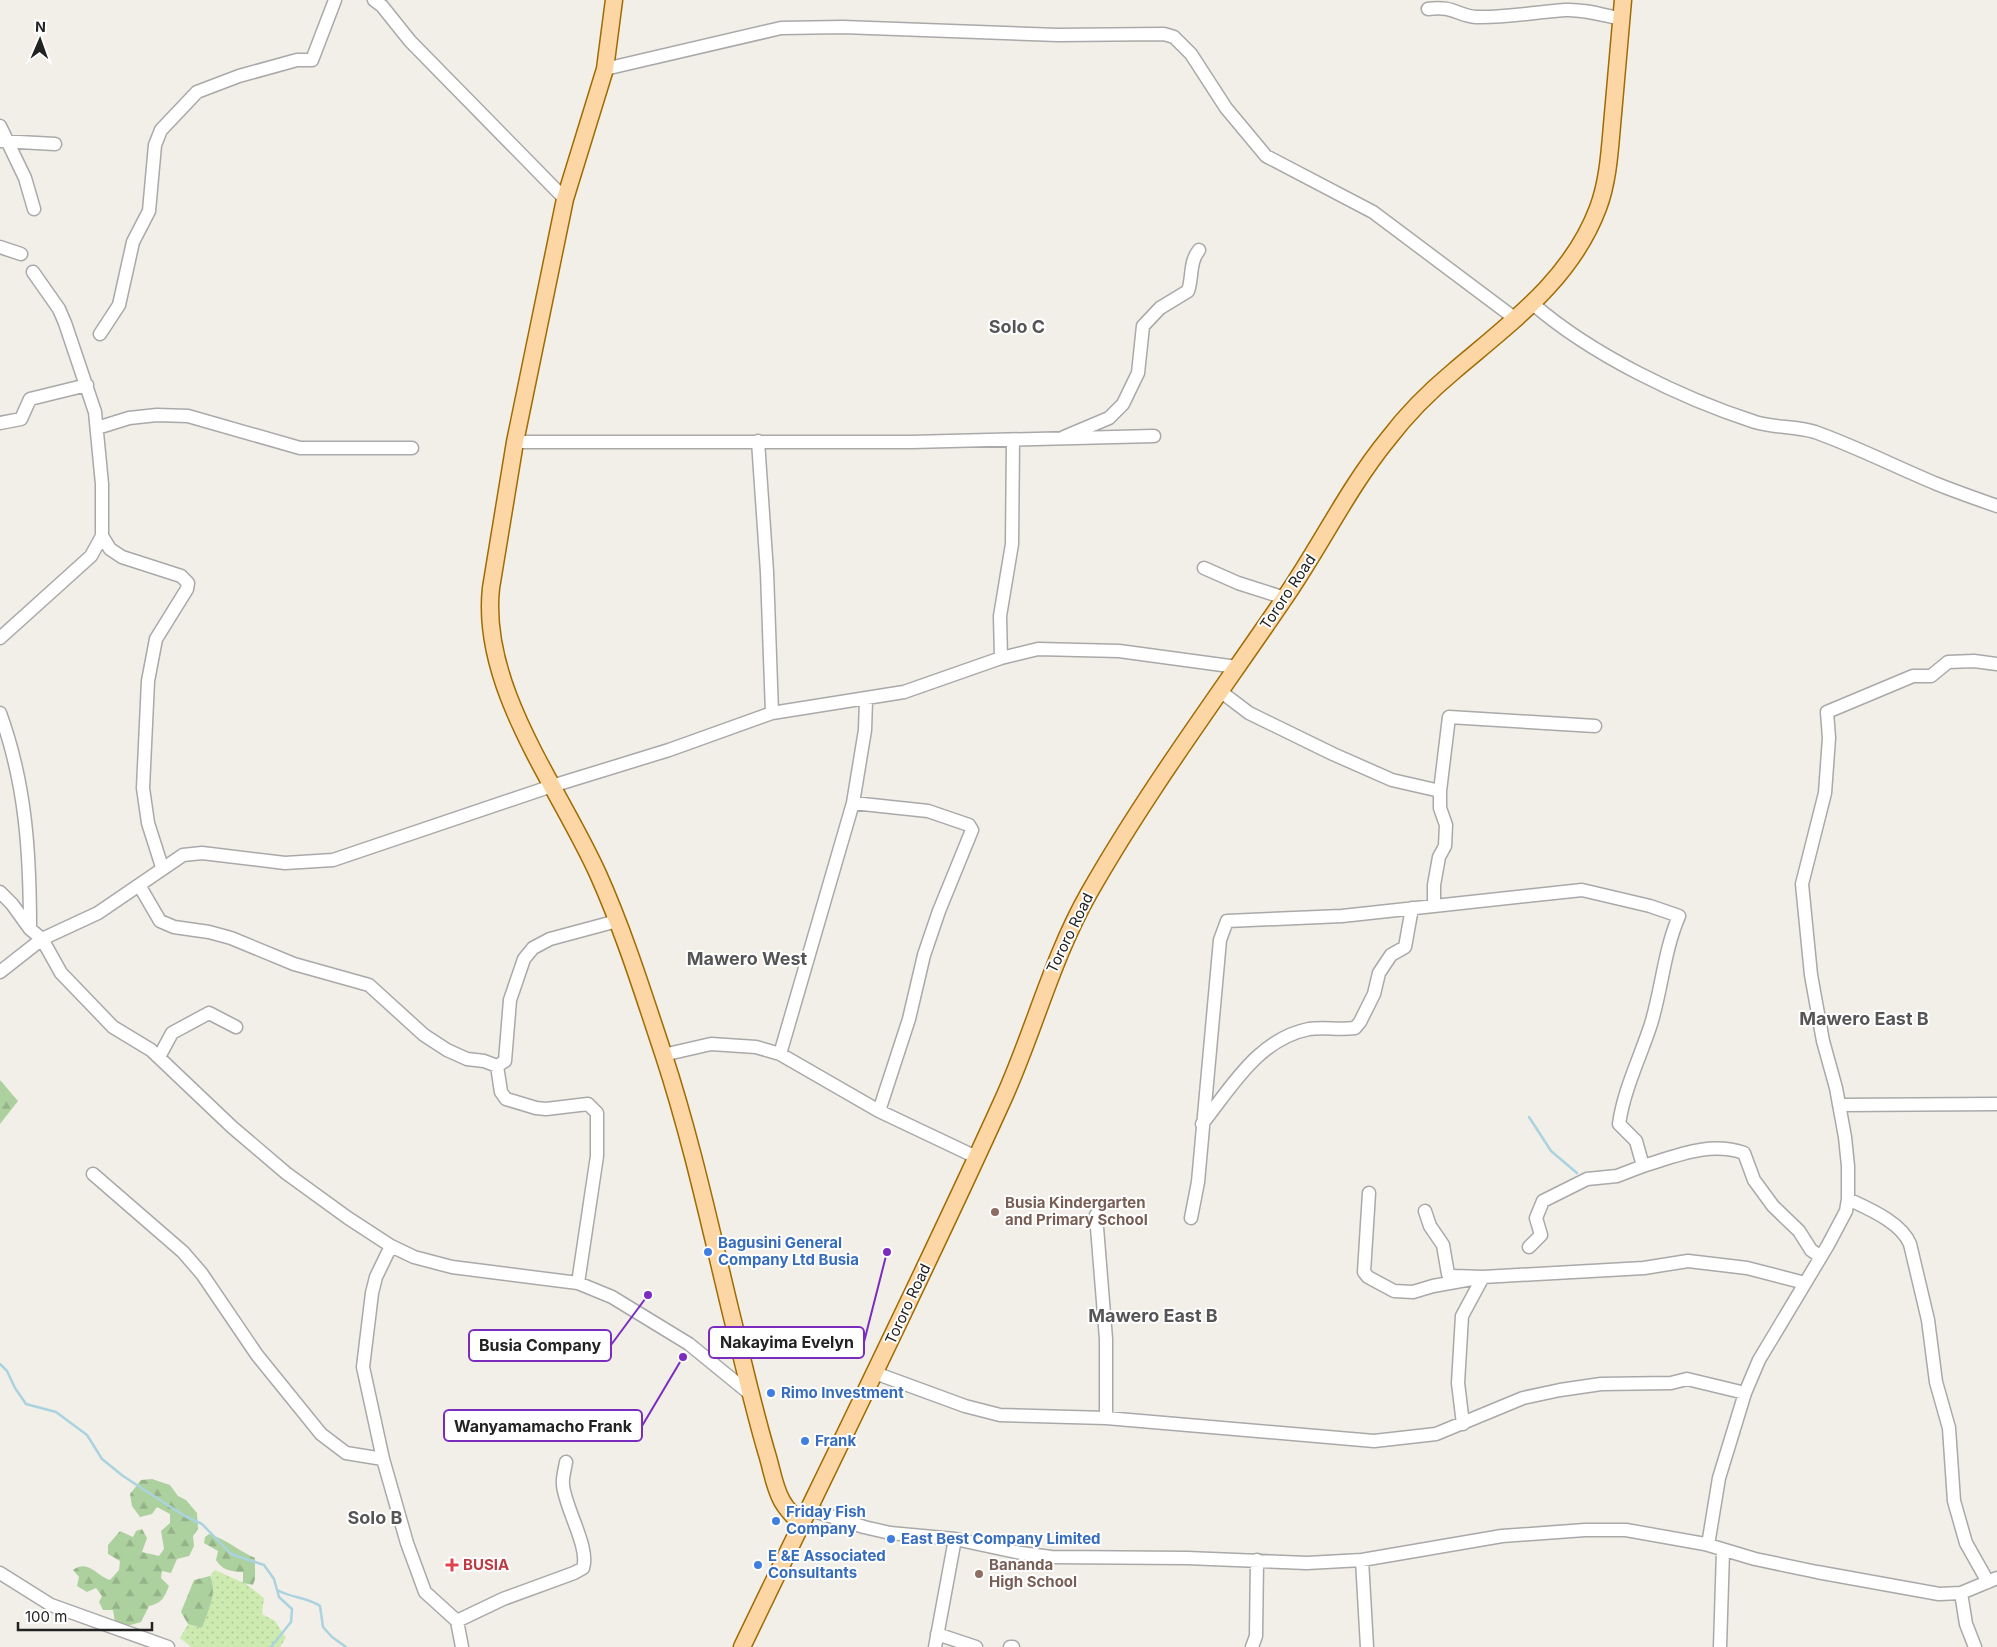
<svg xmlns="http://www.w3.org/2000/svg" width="1997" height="1647" font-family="Inter,sans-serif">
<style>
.grass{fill:url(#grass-dots)}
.forest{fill:url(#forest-firs)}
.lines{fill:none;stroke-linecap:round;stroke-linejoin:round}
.stream{stroke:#aad3df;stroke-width:2.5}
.minor-casing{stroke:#a9a9a9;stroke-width:15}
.major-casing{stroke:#a06b00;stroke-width:19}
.minor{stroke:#fff;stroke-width:12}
.major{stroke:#fcd6a4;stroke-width:16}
.education-dot{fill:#8d6e63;stroke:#fff;stroke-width:2}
.shop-dot{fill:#3f7fe0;stroke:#fff;stroke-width:2}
.health-dot{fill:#e0444e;stroke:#fff;stroke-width:2}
.labels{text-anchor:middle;stroke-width:4;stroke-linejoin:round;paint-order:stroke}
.street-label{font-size:15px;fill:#222;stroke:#fff}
.education-label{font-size:15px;font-weight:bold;fill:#785e54;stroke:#fff;text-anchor:start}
.shop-label{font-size:15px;font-weight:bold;fill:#366cbe;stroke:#fff;text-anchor:start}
.health-label{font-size:15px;font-weight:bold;fill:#be3a42;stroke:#fff;text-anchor:start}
.quarter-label{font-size:18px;font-weight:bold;fill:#555;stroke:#fff}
.leader{fill:none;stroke:#7b2cbf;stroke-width:2}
.callout-dot{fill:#7b2cbf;stroke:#fff;stroke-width:2}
.callout{fill:#fff;stroke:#7b2cbf;stroke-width:2}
.callout-label{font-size:16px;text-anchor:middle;font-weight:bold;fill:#222}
</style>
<defs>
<pattern id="grass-dots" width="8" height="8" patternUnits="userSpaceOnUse" patternTransform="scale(1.25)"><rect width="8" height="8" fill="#cdebb0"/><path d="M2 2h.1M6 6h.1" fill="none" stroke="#b0c997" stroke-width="1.8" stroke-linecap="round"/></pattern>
<pattern id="forest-firs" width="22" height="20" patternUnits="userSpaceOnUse" patternTransform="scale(1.25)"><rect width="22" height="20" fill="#add19e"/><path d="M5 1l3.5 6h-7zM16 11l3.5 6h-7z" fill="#95b388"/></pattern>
</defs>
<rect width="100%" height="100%" fill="#f2efe9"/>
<path class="grass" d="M215,1570L246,1584L264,1598L262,1614L275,1621L286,1638L280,1647H191L180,1638L188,1624L202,1628L213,1583L210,1576Z"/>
<path class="forest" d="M0,1080L18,1101L0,1124Z
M152,1479L170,1485L178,1496L186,1500L197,1513L198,1529L193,1536L194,1546L189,1556L177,1559L171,1573L162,1571L161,1578L169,1586C164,1598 162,1603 149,1606L141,1622L127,1626L115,1622L113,1610H103L99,1602L102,1596L96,1588L87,1592L77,1586L79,1577L73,1570C89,1559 96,1576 110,1580L119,1570L120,1561L108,1554V1545L120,1531L133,1537L136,1531L142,1529L147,1538L142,1552L159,1556L164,1549L161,1531L170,1523V1514L157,1507L152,1514L140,1517L132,1506L130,1494L141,1480Z
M209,1534C226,1539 239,1551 255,1558V1579L253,1585L243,1583V1572C231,1572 222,1570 216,1560L218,1551L204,1543L205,1537Z
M210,1576C218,1592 208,1611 202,1628L188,1624L181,1612L194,1580Z"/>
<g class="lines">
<path class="stream" d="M1529,1117L1551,1151L1577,1173
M0,1364L7,1371L15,1388L26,1404L56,1412L87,1435L102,1459L123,1476L183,1515L202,1524L231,1554L264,1565L274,1579L277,1590C291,1598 307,1597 320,1606L323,1627L332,1637L346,1647
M271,1647L291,1622L292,1609L279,1597L277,1590"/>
<g class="minor-casing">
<path id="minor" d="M374,0L382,6L410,41L565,199
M1428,9C1453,5 1458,16 1476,17C1506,18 1535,12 1565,10C1584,9 1603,15 1622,19
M605,69L781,28L843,27L1058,35L1164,34L1174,37L1191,54L1226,108L1266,156L1373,212L1517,320
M0,126L25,178L34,209
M0,141L55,144
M0,247L21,254
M33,272L59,309L65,323L95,412L102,484V536L110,549L122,557L181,576L188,583L187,589L156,639L148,681L143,788L148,823L162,867
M1533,304C1592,355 1681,398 1755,422C1775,428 1796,426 1815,432C1857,447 1896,467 1937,484C1957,492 1977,499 1997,506
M100,334L119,305L133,242L149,211L155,145L161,130L197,92L239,76L297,60H312L335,0
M0,423L21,419L30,399L87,385
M97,428L129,418L157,415L188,416L300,448H412
M1064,437L1109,418L1123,404L1138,373L1143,326L1160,308L1188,291C1193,276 1189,263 1199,250
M758,441L767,572L772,713
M515,442H911L1154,436
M1204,568L1238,583L1285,598
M0,638L91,556L102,536
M1001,658L1000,616L1012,544L1013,440
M1220,691L1249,713L1333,754L1392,780L1440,791V808L1446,825L1445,846L1439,857L1434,885V906
M866,700L865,730L853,803L780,1054L879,1111L976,1157
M0,713C26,784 30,854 30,929
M1440,791L1449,717L1595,726
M853,803L928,811L969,825L972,830L939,911L924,955L909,1019L879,1111
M139,885L160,921L174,927L209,932L231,938L294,964L369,985L424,1035L447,1050L467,1059L484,1061L497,1066L505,1061L510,1000L524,959L533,948L550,939L617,921
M0,892L12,904L30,929L42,939L61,973L113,1027L151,1050L232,1127L286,1173L348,1218L391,1246L414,1257L452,1267L578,1283L612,1297L689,1344L749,1393
M0,972L42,939L98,913L183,855L202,853L285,863L333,860L552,786L669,750L772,713L904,692L1001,658L1038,649L1119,651L1237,667
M663,1055L711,1044L756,1047L780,1054
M159,1057L172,1033L209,1013L236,1027
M497,1066L501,1092L506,1099L536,1108L546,1109L588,1104L597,1113V1156L578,1283
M1839,1105L1997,1104
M1202,1124C1231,1088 1258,1039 1309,1029C1324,1027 1339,1030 1355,1028L1360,1022L1374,994L1379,973L1391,955L1405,947L1412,908
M93,1174L183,1252L202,1274L257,1355L321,1434L346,1453L383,1459
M1369,1193L1364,1272L1368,1277L1394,1291L1413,1292L1433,1286L1483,1277L1644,1268L1688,1261L1747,1268L1805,1283
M1848,1199C1869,1209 1901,1222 1910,1244L1928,1320L1936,1382L1949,1428L1954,1501L1966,1543L1988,1582
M1425,1211L1430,1226L1443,1245L1448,1274L1454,1276L1483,1277L1462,1316L1458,1383L1463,1424
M1096,1215L1106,1339V1418
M1191,1218L1198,1182L1220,940L1227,921L1342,916L1582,890L1650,906L1679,916C1664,951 1662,988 1651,1024C1640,1058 1624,1089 1619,1124L1636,1141L1643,1166C1676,1156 1710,1141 1744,1153L1754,1180L1773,1206L1799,1231L1811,1250L1821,1257
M391,1246L376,1277L372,1293L363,1367L383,1459L407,1543L425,1592L457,1621
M1529,1247L1541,1235L1536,1218L1543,1201L1587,1179L1617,1176L1643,1166
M875,1373L965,1406L1000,1415L1106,1418L1374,1441L1436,1434L1523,1398L1560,1390L1601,1384L1671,1383L1687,1379L1745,1393
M808,1509L864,1527L890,1533L955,1539L1021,1553L1051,1557L1187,1558L1307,1563L1362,1560L1502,1536L1585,1530H1626L1705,1544L1755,1559L1817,1572L1939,1594L1961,1593L1997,1578
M1708,1545L1719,1478L1745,1393L1759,1360L1828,1245L1846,1211L1848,1199V1166L1845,1137L1836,1088L1823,1041L1811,975L1802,884L1825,793L1829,738L1827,712L1913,676H1931L1948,662L1974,661L1997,664
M1362,1560L1367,1647
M0,1573L51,1605L168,1647
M1961,1593L1966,1624L1975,1647
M937,1634L976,1647
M462,1647L457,1621L503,1599L574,1573L583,1568C590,1548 565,1508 563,1485C562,1478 565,1469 566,1462
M935,1647L955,1539
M1010,1647H1013
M1252,1647L1256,1636L1257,1560
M1720,1647L1723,1551"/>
</g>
<g class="major-casing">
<path id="major" d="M614,0L605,69L565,199L515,442L491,588C480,688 559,787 598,874C624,932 643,993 663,1053C691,1138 710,1226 731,1313C743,1361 753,1407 767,1454C772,1470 774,1487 782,1501C787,1510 794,1517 801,1524
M742,1647C829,1466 918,1287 1001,1104C1033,1035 1051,960 1089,893C1147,791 1218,696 1284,599C1320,547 1348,488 1388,439C1407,414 1430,391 1454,371C1510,323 1571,280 1598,208C1609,179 1610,145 1613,114C1616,76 1620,38 1623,0"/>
</g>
<use href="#minor" class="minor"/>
<use href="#major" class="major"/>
</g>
<g class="education-dot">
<circle cx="995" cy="1212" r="5"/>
<circle cx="979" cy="1574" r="5"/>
</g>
<g class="shop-dot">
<circle cx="708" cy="1252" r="5"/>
<circle cx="771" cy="1393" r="5"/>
<circle cx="805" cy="1441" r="5"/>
<circle cx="776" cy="1521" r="5"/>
<circle cx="891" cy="1539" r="5"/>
<circle cx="758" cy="1565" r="5"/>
</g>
<path class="health-dot" d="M449.5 1557.5h5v5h5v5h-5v5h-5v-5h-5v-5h5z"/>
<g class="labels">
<g class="street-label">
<text transform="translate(1288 592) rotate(-56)" y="5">Tororo Road</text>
<text transform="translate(1070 933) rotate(-64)" y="5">Tororo Road</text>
<text transform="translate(908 1304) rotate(-65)" y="5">Tororo Road</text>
</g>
<g class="education-label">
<text x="1005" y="1208">Busia Kindergarten<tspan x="1005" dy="17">and Primary School</tspan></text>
<text x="989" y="1570">Bananda<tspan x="989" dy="17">High School</tspan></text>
</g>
<g class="shop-label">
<text x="718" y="1248">Bagusini General<tspan x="718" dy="17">Company Ltd Busia</tspan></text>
<text x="781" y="1398">Rimo Investment</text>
<text x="815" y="1446">Frank</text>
<text x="786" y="1517">Friday Fish<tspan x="786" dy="17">Company</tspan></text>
<text x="901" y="1544">East Best Company Limited</text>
<text x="768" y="1561">E &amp;E Associated<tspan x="768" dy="17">Consultants</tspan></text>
</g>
<g class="health-label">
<text x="463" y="1570">BUSIA</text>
</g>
<g class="quarter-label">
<text x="1017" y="333">Solo C</text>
<text x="747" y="965">Mawero West</text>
<text x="1864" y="1025">Mawero East B</text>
<text x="1153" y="1322">Mawero East B</text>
<text x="375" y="1524">Solo B</text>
</g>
</g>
<path class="leader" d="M887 1252L864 1342M648 1295L611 1345M683 1357L642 1426"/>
<g class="callout-dot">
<circle cx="887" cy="1252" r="5"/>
<circle cx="648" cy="1295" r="5"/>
<circle cx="683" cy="1357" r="5"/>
</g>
<g class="callout">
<rect x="709" y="1327" width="155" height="31" rx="5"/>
<rect x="469" y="1330" width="142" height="31" rx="5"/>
<rect x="444" y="1410" width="198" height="31" rx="5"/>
</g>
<g class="callout-label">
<text x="787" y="1348">Nakayima Evelyn</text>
<text x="540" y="1351">Busia Company</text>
<text x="543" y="1432">Wanyamamacho Frank</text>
</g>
<g transform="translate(40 40) rotate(2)" stroke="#ffffff" stroke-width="4" paint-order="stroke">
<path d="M0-4L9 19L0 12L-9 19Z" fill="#222222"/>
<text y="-8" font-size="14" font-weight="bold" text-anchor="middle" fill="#222222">N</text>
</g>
<path d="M18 1622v8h134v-8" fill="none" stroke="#222222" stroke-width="2.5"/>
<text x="25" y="1622" font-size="15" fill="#222222" stroke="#ffffff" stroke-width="4" paint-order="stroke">100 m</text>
</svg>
